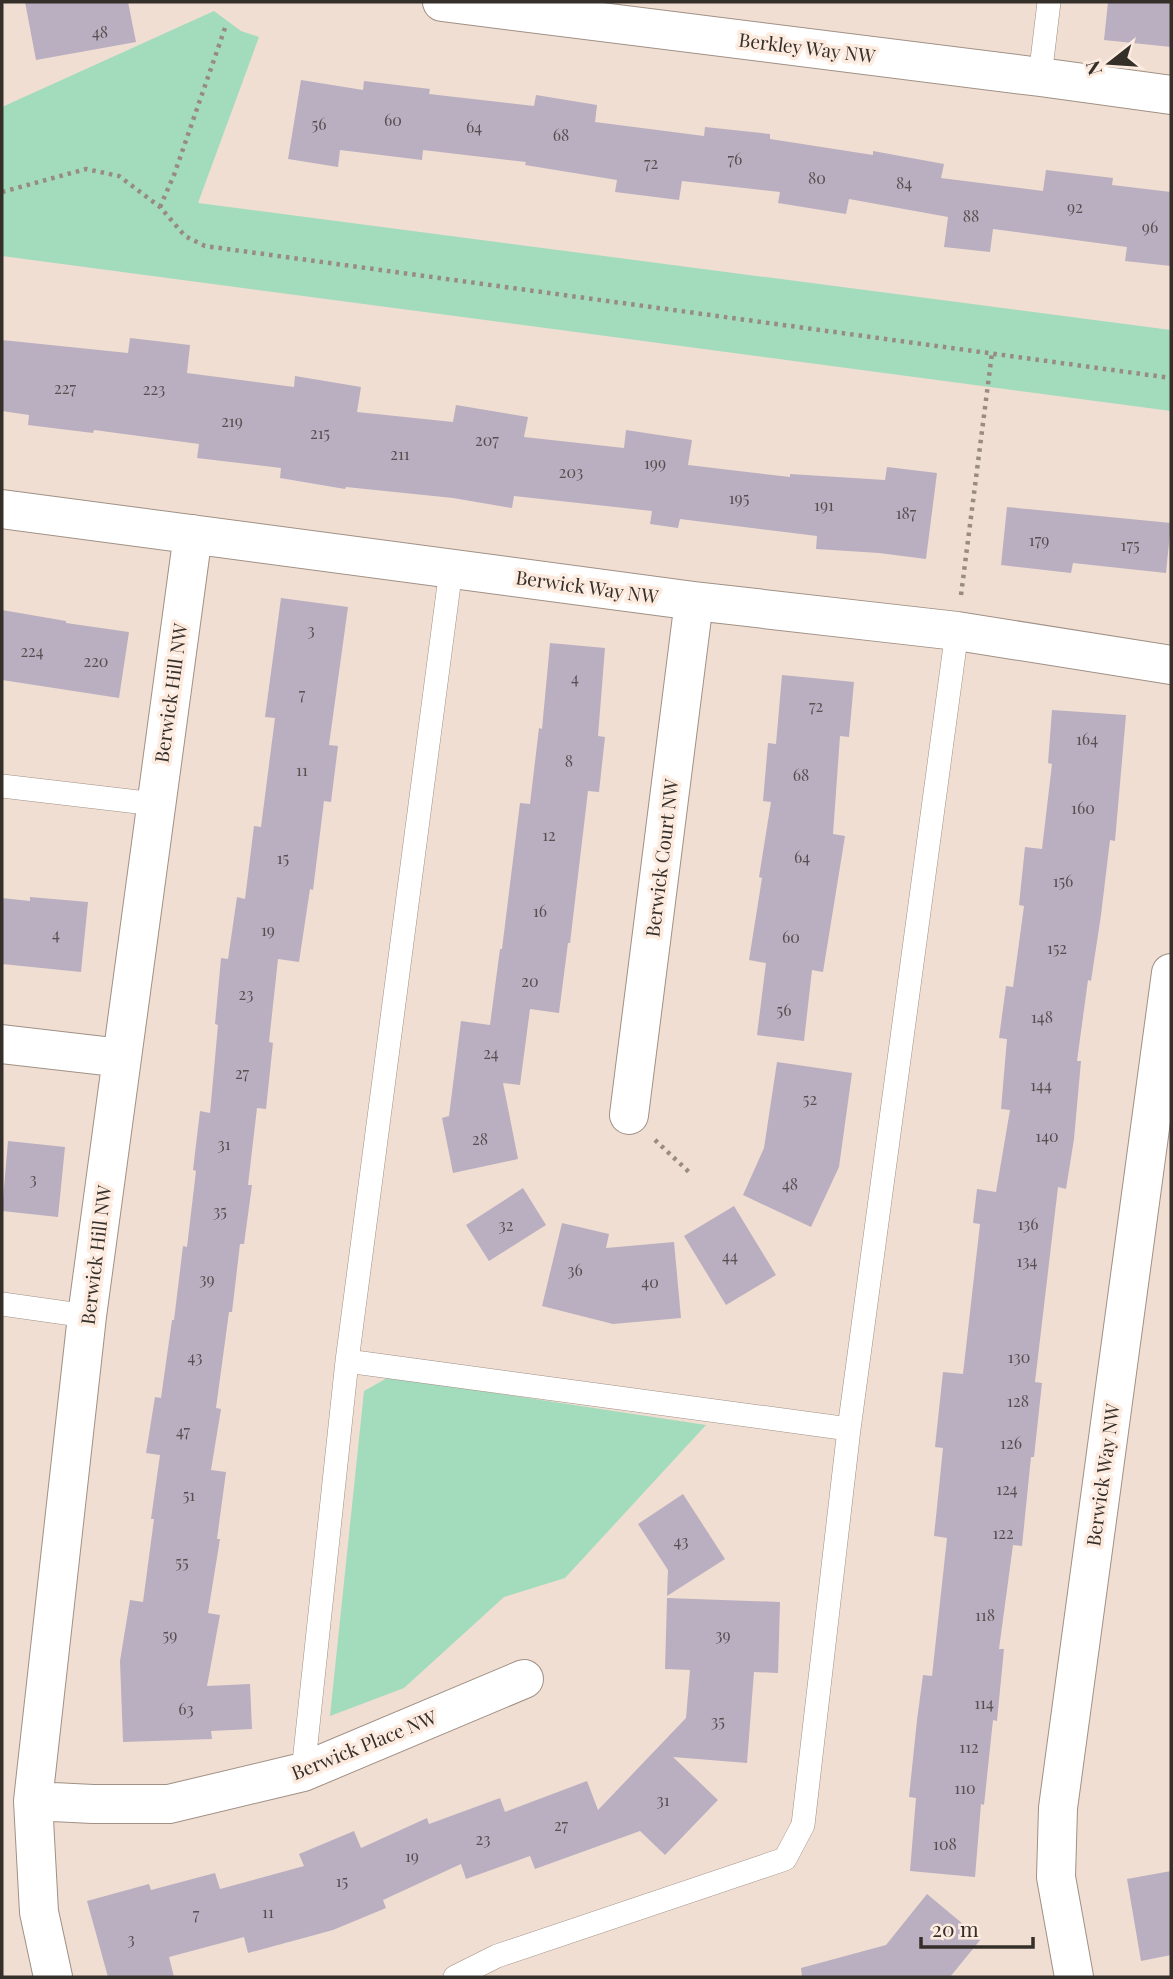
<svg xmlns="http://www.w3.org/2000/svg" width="1173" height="1979" font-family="'Playfair Display',serif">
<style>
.green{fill:#a3dbbd}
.building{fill:#baafc0}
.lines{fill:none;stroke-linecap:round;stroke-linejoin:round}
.lane-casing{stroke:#a09085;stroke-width:24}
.street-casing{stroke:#a09085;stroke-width:40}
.path{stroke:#978b82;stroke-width:4.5;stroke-dasharray:3.5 5;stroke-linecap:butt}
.lane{stroke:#fff;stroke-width:23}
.street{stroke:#fff;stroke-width:38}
.labels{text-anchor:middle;stroke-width:7;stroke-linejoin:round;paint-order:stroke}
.number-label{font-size:16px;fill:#564f50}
.street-label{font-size:19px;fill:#352f2a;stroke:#fdebdf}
</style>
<rect width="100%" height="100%" fill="#f0ded2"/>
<path class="green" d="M214,11L241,31L259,37L198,203L1171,330V411L2,256V107Z
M389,1377L706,1425L565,1578L504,1597L404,1688L330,1716L364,1391Z"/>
<path class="building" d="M25,2H128L136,42L36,60Z
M1108,2H1171V47L1104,40Z
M301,80L363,90L364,81L430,89L429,94L534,106L536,95L597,105L595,122L704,136L705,127L770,134V139L873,155V151L944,164L941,178L1043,191L1046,170L1113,178L1112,185L1171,192V266L1125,261L1127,247L993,229L990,252L944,247L948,217L849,199L846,214L778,203L780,192L682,181L679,200L615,192L617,180L525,165L526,162L423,150L422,160L340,150L338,167L288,159Z
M130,338L190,345L187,373L294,387L295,376L361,387L357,412L453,422L456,405L528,417L524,437L624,448L626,430L692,440L688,465L790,477V474L885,480L887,467L937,473L926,559L879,553L816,549L817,536L680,519L678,528L650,524L652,511L514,496L512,508L453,498L346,487L345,489L280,478L281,468L197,458L199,444L94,430L93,433L28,425L29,415L2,411V340L128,353Z
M1007,507L1171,523L1166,573L1073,563L1071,573L1001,565Z
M281,598L348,607L329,745L338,746L331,802L324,801L313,890L310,889L299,962L278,959L269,1042L273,1043L266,1109L257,1108L248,1185H252L244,1244H240L232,1312H229L216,1408L221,1409L211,1470L226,1472L217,1539H220L208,1613L220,1615L207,1686L250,1684L252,1729L211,1731L212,1739L123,1742L120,1661L130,1600L143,1602L154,1519H151L160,1455L146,1453L155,1397L161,1398L172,1320H174L183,1246L187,1247L196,1171L193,1170L200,1111L210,1113L218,1025L215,1024L221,958L228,959L237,897L245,899L254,826L261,827L275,718L265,717Z
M2,610L66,621V623L129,632L119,698L2,680Z
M550,643L605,648L598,736L605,737L599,792L588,791L570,943H568L559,1013L530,1009L520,1085L503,1083L518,1159L453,1173L442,1118L449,1116L461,1021L490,1025L500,949H502L520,803L530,804L539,728L542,729Z
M782,675L854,682L849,737L840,736L833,834L845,836L823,972L812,970L804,1041L757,1035L766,963L749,960L762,878L759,877L771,802L763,801L768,743L776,744Z
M1052,710L1126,715L1115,841L1110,840L1101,915L1091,981L1088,980L1077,1061H1081L1074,1139L1066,1189L1058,1187L1035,1382L1042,1383L1034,1457H1031L1022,1546L1013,1545L999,1649H1004L997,1721L993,1720L984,1805L981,1804L975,1877L910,1871L916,1798L909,1797L917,1720L923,1675L932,1676L947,1538L934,1536L943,1448L935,1447L943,1372L963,1374L980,1224L973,1223L977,1189L996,1192L1010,1110L1001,1109L1007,1039L999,1038L1006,986L1013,987L1024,906L1019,905L1025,847L1042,849L1052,764L1048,763Z
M30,897L88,902L81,972L2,964V898L30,901Z
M777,1062L852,1073L839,1167L811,1227L743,1195L764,1148Z
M8,1141L65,1147L58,1217L2,1211Z
M523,1188L546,1225L489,1261L466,1225Z
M734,1206L776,1275L726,1305L684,1236Z
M562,1223L609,1234L606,1248L674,1242L681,1318L613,1324L542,1306Z
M683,1494L725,1559L667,1596L668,1570L638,1524Z
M667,1598L780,1602L778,1673L754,1672L747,1763L673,1757L718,1800L665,1855L640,1831L535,1869L530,1856L466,1879L461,1864L383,1900L386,1908L333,1930L248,1953L244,1937L169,1957L174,1977H108L87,1901L149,1884L151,1890L215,1873L220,1889L304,1866L299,1854L354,1831L361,1848L427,1818L429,1824L500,1798L505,1812L587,1781L598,1810L686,1718L690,1670L665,1669Z
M1171,1871V1955L1141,1961L1127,1879Z
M927,1894L981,1939L950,1977H802L801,1968L886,1945Z"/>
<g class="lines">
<g class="lane-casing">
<path id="lane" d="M1040,77L1049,2
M2,786L155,804
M2,1304L87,1316
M347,1361L849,1429
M303,1772L347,1361L451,569
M455,1977L497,1956L785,1859L803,1825L849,1429L957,631"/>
</g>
<g class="street-casing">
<path id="street" d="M442,2L1040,77L1171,95
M2,509L694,601L957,631L1171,665
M2,1044L122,1058
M629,1115L694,601
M33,1801L93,1804H169L303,1772L524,1679
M53,1977L39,1912L33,1801L87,1316L193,534
M1074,1977L1056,1877L1058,1808L1171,973"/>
</g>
<path class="path" d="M2,192L86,169L119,176L160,207L185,236L205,246L1171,378
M160,207L174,175L225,28
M961,595L992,353
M655,1140L690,1173"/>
<use href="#lane" class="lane"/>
<use href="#street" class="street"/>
</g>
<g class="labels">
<g class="number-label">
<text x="100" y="38">48</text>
<text x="393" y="126">60</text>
<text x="319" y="130">56</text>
<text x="474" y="133">64</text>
<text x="561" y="141">68</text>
<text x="735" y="165">76</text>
<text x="651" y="169">72</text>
<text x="817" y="184">80</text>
<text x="904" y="189">84</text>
<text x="1075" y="213">92</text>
<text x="971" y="222">88</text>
<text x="1150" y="233">96</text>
<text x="65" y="394">227</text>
<text x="154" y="395">223</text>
<text x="232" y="427">219</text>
<text x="320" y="439">215</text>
<text x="487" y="446">207</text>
<text x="400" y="460">211</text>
<text x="655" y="469">199</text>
<text x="571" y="478">203</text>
<text x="739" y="504">195</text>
<text x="824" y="511">191</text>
<text x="906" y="519">187</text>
<text x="1039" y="546">179</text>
<text x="1130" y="551">175</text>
<text x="311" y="636">3</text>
<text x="32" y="657">224</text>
<text x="96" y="667">220</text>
<text x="575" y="684">4</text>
<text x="302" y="700">7</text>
<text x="816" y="712">72</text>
<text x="1087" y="745">164</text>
<text x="569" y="767">8</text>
<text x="302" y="776">11</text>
<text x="801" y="781">68</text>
<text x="1083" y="814">160</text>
<text x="549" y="841">12</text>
<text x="802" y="863">64</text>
<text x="283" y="864">15</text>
<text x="1063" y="887">156</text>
<text x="540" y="917">16</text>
<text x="268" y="936">19</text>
<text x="56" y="940">4</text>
<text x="791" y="943">60</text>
<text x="1057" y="954">152</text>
<text x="530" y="987">20</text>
<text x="246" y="1000">23</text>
<text x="784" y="1016">56</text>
<text x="1042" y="1023">148</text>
<text x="491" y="1059">24</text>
<text x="242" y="1079">27</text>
<text x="1041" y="1091">144</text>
<text x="810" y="1105">52</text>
<text x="1047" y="1142">140</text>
<text x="480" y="1145">28</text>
<text x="224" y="1150">31</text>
<text x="33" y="1185">3</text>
<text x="790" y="1190">48</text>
<text x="220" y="1217">35</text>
<text x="1028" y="1230">136</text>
<text x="506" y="1231">32</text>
<text x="730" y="1262">44</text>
<text x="1027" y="1267">134</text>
<text x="575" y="1276">36</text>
<text x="207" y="1285">39</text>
<text x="650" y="1288">40</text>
<text x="195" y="1363">43</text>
<text x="1019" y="1363">130</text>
<text x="1018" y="1407">128</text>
<text x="183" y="1437">47</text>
<text x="1011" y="1449">126</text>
<text x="1007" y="1495">124</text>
<text x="189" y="1501">51</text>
<text x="1003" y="1539">122</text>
<text x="681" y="1547">43</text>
<text x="182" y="1568">55</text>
<text x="985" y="1621">118</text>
<text x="170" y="1641">59</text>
<text x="723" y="1641">39</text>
<text x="984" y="1709">114</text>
<text x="186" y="1715">63</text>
<text x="718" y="1727">35</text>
<text x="969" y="1753">112</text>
<text x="965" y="1794">110</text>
<text x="663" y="1806">31</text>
<text x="561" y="1831">27</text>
<text x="483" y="1845">23</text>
<text x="945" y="1850">108</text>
<text x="412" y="1862">19</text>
<text x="342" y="1887">15</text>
<text x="268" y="1918">11</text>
<text x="196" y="1920">7</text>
<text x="131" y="1945">3</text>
</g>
<g class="street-label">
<text transform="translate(807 48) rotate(7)" y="7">Berkley Way NW</text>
<text transform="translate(587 587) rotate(8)" y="7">Berwick Way NW</text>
<text transform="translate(171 693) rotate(-82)" y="7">Berwick Hill NW</text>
<text transform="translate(662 858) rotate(-83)" y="7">Berwick Court NW</text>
<text transform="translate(96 1255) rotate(-83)" y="7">Berwick Hill NW</text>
<text transform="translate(1103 1475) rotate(-82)" y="7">Berwick Way NW</text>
<text transform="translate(364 1745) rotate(-22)" y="7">Berwick Place NW</text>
</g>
</g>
<rect width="1173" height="1979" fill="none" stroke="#352f2a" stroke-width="7"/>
<g transform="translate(1110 63) rotate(253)" stroke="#fdebdf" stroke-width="5" paint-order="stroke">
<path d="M0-5L12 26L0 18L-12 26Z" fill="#352f2a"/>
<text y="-10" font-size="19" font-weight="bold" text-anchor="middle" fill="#352f2a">N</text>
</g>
<path d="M921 1937v10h112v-10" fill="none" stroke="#352f2a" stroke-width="3.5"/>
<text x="932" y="1937" font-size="21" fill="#352f2a" stroke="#fdebdf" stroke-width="5" paint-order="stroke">20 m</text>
</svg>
